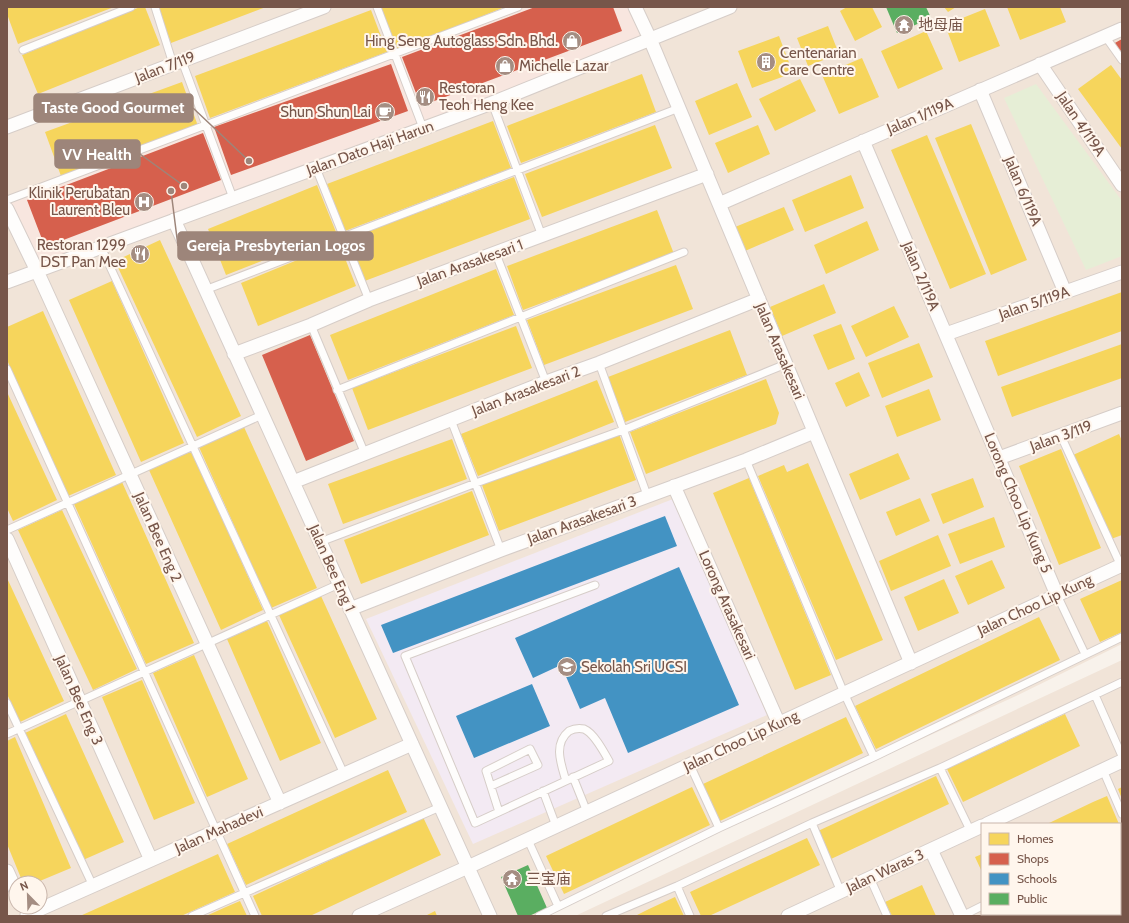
<svg xmlns="http://www.w3.org/2000/svg" width="1129" height="923" font-family="Cabin,'Noto Sans SC',sans-serif">
<style>
.residential{fill:#f1e4d8;fill-rule:evenodd}
.commercial{fill:#f8e6df}
.education{fill:#f3eaf3}
.green{fill:#e6eed6}
.homes{fill:#f6d55c}
.shops{fill:#d6604d}
.schools{fill:#4393c3}
.public{fill:#5aae61}
.lines{fill:none;stroke-linecap:round;stroke-linejoin:round}
.service-casing{stroke:#d6cdc8;stroke-width:9}
.minor-casing{stroke:#d6cdc8;stroke-width:15}
.service{stroke:#fefdfc;stroke-width:7}
.minor{stroke:#fefdfc;stroke-width:13}
.labels{text-anchor:middle;stroke-width:4;stroke-linejoin:round;paint-order:stroke}
.poi-label{font-size:15px;fill:#77564a;stroke:#fff6ed;text-anchor:start}
.street-label{font-size:15px;fill:#77564a;stroke:#fff6ed}
.leader{fill:none;stroke:#9d857a;stroke-width:1.5}
.callout-dot{fill:#9d857a;stroke:#fff6ed;stroke-width:1.5}
.callout{fill:#9d857a;stroke:#9d857a;stroke-width:1.5}
.callout-label{font-size:16px;text-anchor:middle;font-weight:bold;fill:#fff}
</style>
<rect width="100%" height="100%" fill="#f8f2eb"/>
<path class="residential" d="M7,7H1122V644L1016,696L534,916H7ZM16,883H40V907H16Z
M1122,660V916H575ZM982,824H1120V914H982Z"/>
<path class="commercial" d="M527,7H629L643,37L487,99L40,264L10,203Z"/>
<path class="education" d="M673,499L767,715L473,844L366,619Z"/>
<path class="green" d="M1036,84L1122,201V256L1086,270L1004,98Z"/>
<path class="homes" d="M7,7H114L18,44L7,14Z
M140,7H145L160,45L38,94L22,55Z
M157,7H266L171,43Z
M383,7H505L398,50L381,8Z
M847,7H872L882,27L855,41L840,11Z
M944,7H956L948,12Z
M1007,7H1060L1066,22L1020,40Z
M985,9L1000,46L959,62L945,25Z
M371,10L387,52L210,118L195,76Z
M828,26L839,54L808,66L797,38Z
M926,31L943,69L898,89L881,51Z
M779,36L793,73L752,88L738,51Z
M862,58L879,97L839,114L822,75Z
M1111,65L1122,80V149L1078,89Z
M642,74L656,112L521,163L507,126Z
M800,79L816,111L775,131L759,99Z
M182,82L198,126L61,176L45,132Z
M737,83L752,117L709,135L695,101Z
M493,121L511,168L345,231L327,184Z
M971,124L1027,260L991,275L935,138Z
M655,125L672,168L542,217L525,174Z
M758,125L770,154L728,173L715,143Z
M927,135L986,274L950,289L891,150Z
M851,175L864,208L805,232L792,200Z
M514,177L530,219L362,282L347,239Z
M317,185L336,232L226,275L208,229Z
M784,207L794,230L745,251L735,227Z
M657,210L674,254L523,310L507,266Z
M867,221L879,250L826,274L814,245Z
M160,240L241,416L197,437L115,261Z
M339,243L356,286L258,326L241,283Z
M676,265L693,309L544,365L527,320Z
M496,269L514,315L348,380L330,335Z
M112,281L184,443L141,462L69,300Z
M824,284L836,313L782,336L770,307Z
M1122,292V331L998,376L985,341Z
M894,306L909,337L866,357L851,326Z
M43,311L116,475L68,496L7,360V327Z
M841,324L855,359L828,370L813,335Z
M516,326L532,368L368,430L352,388Z
M730,330L747,375L625,422L608,377Z
M919,343L933,377L882,398L868,363Z
M1122,344V378L1012,417L1001,387Z
M859,372L870,396L846,407L835,383Z
M766,379L779,413L776,424L646,474L630,432Z
M597,380L614,422L478,476L461,434Z
M929,389L941,420L897,437L885,406Z
M7,392L57,500L13,521L7,508Z
M244,427L317,588L271,608L199,447Z
M619,434L636,480L499,531L482,485Z
M1119,434L1122,441V535L1111,539L1073,455Z
M452,439L467,479L343,524L328,484Z
M1061,449L1101,548L1059,565L1019,466Z
M192,451L263,610L221,630L149,470Z
M898,453L910,479L860,500L849,474Z
M808,463L883,640L836,660L758,476L784,465L787,472Z
M749,478L831,675L795,690L713,493Z
M973,478L984,507L943,524L931,494Z
M122,482L194,643L146,664L74,504Z
M472,491L489,535L361,584L344,540Z
M920,498L930,521L896,536L886,512Z
M62,510L137,669L93,690L18,530Z
M994,517L1005,547L960,564L948,534Z
M938,535L951,566L891,591L879,561Z
M992,560L1005,588L968,605L955,576Z
M7,578L64,701L20,722L7,694Z
M944,579L959,613L918,631L904,597Z
M1122,580V632L1100,642L1080,599Z
M321,596L377,719L335,738L279,615Z
M1039,617L1060,660L876,749L855,706Z
M267,621L321,743L280,761L227,639Z
M194,655L248,779L207,797L153,673Z
M142,680L195,803L154,820L102,697Z
M66,714L124,842L83,860L25,733Z
M1065,714L1080,746L963,802L947,769Z
M846,717L863,753L720,821L703,784Z
M15,737L71,868L35,883H23L7,844V741Z
M388,770L407,812L246,885L227,844Z
M936,776L949,804L831,859L818,831Z
M692,787L710,825L564,894L546,856Z
M1122,787V799L1118,789Z
M1107,796L1119,824H1047L1093,802Z
M423,817L441,855L310,916H262L253,896Z
M807,838L820,865L709,916H701L690,892Z
M1122,851V888L1120,889V852Z
M218,854L235,892L181,916H80Z
M982,854V872L975,857Z
M922,885L936,916H892L885,902Z
M675,897L684,916H635L649,909Z
M240,901L247,916H206L226,907Z
M435,911L437,916H425Z
M1001,914H1065L1061,916H1002Z"/>
<path class="shops" d="M535,7H613L622,31L421,106L402,57Z
M1122,39V57L1113,44Z
M391,64L408,111L231,175L214,127Z
M203,133L221,180L45,247L27,200Z
M310,335L354,441L306,461L262,355Z"/>
<path class="schools" d="M665,516L677,546L393,653L381,625Z
M679,567L739,705L628,753L605,698L580,709L561,665L533,678L515,638Z
M532,684L550,726L474,758L456,716Z"/>
<path class="public" d="M886,7H926L931,18L897,33Z
M528,865L547,908L529,916H518L501,877Z"/>
<g class="lines">
<g class="service-casing">
<path id="service" d="M155,7L173,64
M377,7L423,128
M1105,36L1122,60
M23,50L131,7
M182,61L233,198
M492,103L542,236
M316,168L369,300
M7,200L518,7
M101,247L344,774
M496,254L546,382
M205,290L679,108
M311,325L365,454
M599,363L647,495
M7,369L255,916
M337,390L684,252
M451,420L501,550
M1061,436L1121,566
M746,460L844,693L874,757
M7,530L262,415
M320,542L476,483L623,430L786,364
M1057,595L1085,654
M1095,695L1122,756
M7,703L93,886
M7,734L339,584
M690,765L719,828
M940,768L971,832
M1103,770L1122,814
M573,777L587,812
M566,781C561,764 553,744 569,731C573,729 579,728 584,729C594,733 604,752 609,761L475,823L405,656L595,585
M491,786L538,765L530,749L486,771L499,812
M543,791L556,826
M812,823L841,892
M528,840L558,906
M1120,843L1122,842
M870,878L887,916
M677,886L690,916
M192,916L440,807
M539,916L719,828L874,757L1122,637
M606,916L677,886L812,823L940,768L1122,682
M962,916L982,906"/>
</g>
<g class="minor-casing">
<path id="minor" d="M635,7L650,39L911,663
M1040,64L1122,185
M980,90L1065,292
M7,127L324,7
M863,141L1057,595
M719,204L1122,29
M7,209L37,271L280,803
M174,220L490,916
M7,282L492,103L730,7
M946,334L1122,272
M234,354L311,325L369,300L707,174
M999,458L1122,413
M293,482L546,382L599,363L759,299
M674,486L779,724
M7,539L151,860
M350,609L501,550L746,460L814,432
M987,824L1122,761
M931,850L962,916
M7,871L16,891
M27,915L412,744
M359,916L468,867L1122,565
M788,916L982,826"/>
</g>
<use href="#service" class="service"/>
<use href="#minor" class="minor"/>
</g>
<defs>
<g id="temple-disc" transform="scale(1)"><circle r="9.5" fill="#a48d82" stroke="#fff6ed"/><path d="M0-6L5-2H3V0L6.5 2.5H4V6H1.5V3h-3V6H-4V2.5H-6.5L-3 0V-2H-5Z" fill="#fff"/></g>
<g id="shop-disc" transform="scale(1)"><circle r="9.5" fill="#a48d82" stroke="#fff6ed"/><path d="M-5-2.5h2.3a2.7 3.5 0 0 1 5.4 0H5L5.5 6h-11ZM-1.5-2.5h3a1.5 2.3 0 0 0-3 0Z" fill="#fff"/></g>
<g id="building-disc" transform="scale(1)"><circle r="9.5" fill="#a48d82" stroke="#fff6ed"/><path d="M-4-6H4V6H1V3H-1V6H-4ZM-2.5-4.3h1.7v1.8h-1.7ZM.8-4.3h1.7v1.8H.8ZM-2.5-1h1.7V.8h-1.7ZM.8-1h1.7V.8H.8Z" fill="#fff"/></g>
<g id="restaurant-disc" transform="scale(1)"><circle r="9.5" fill="#a48d82" stroke="#fff6ed"/><path d="M-5-6h1v4h1v-4h1v4h1v-4h1v5L-1.5 .5V6h-2V.5L-5-1ZM5-6V6H3V1.5H1.5Q1.5-4 5-6Z" fill="#fff"/></g>
<g id="cafe-disc" transform="scale(1)"><circle r="9.5" fill="#a48d82" stroke="#fff6ed"/><path d="M-5.5-4.5H6V0H3Q3 3.5 0 3.5H-2.5Q-5.5 3.5-5.5 0ZM3-3.2v2h1.7v-2ZM-6 4.5H4V6H-6Z" fill="#fff"/></g>
<g id="hospital-disc" transform="scale(1)"><circle r="9.5" fill="#a48d82" stroke="#fff6ed"/><path d="M-5-5h3v3.5h4V-5h3V5h-3V1.5h-4V5h-3Z" fill="#fff"/></g>
<g id="school-disc" transform="scale(1)"><circle r="9.5" fill="#a48d82" stroke="#fff6ed"/><path d="M0-5L7-2L0 1L-7-2ZM-4 1L0 2.5L4 1V4Q0 6-4 4Z" fill="#fff"/></g>
</defs>
<g fill-rule="evenodd">
<use href="#temple-disc" x="904" y="25"/>
<use href="#shop-disc" x="572" y="41"/>
<use href="#building-disc" x="766" y="62"/>
<use href="#shop-disc" x="505" y="66"/>
<use href="#restaurant-disc" x="425" y="97"/>
<use href="#cafe-disc" x="385" y="112"/>
<use href="#hospital-disc" x="144" y="202"/>
<use href="#restaurant-disc" x="140" y="254"/>
<use href="#school-disc" x="567" y="667"/>
<use href="#temple-disc" x="512" y="879"/>
</g>
<g class="labels">
<g class="poi-label">
<text x="918" y="30">地母庙</text>
<text x="558" y="46" text-anchor="end">Hing Seng Autoglass Sdn. Bhd.</text>
<text x="780" y="58">Centenarian<tspan x="780" dy="17">Care Centre</tspan></text>
<text x="519" y="71">Michelle Lazar</text>
<text x="439" y="93">Restoran<tspan x="439" dy="17">Teoh Heng Kee</tspan></text>
<text x="371" y="117" text-anchor="end">Shun Shun Lai</text>
<text x="130" y="198" text-anchor="end">Klinik Perubatan<tspan x="130" dy="17">Laurent Bleu</tspan></text>
<text x="126" y="250" text-anchor="end">Restoran 1299<tspan x="126" dy="17">DST Pan Mee</tspan></text>
<text x="581" y="672">Sekolah Sri UCSI</text>
<text x="526" y="884">三宝庙</text>
</g>
<g class="street-label">
<text transform="translate(165 67) rotate(-21)" y="5">Jalan 7/119</text>
<text transform="translate(920 116) rotate(-23)" y="5">Jalan 1/119A</text>
<text transform="translate(1081 124) rotate(56)" y="5">Jalan 4/119A</text>
<text transform="translate(370 148) rotate(-20)" y="5">Jalan Dato Haji Harun</text>
<text transform="translate(1023 191) rotate(67)" y="5">Jalan 6/119A</text>
<text transform="translate(470 263) rotate(-20)" y="5">Jalan Arasakesari 1</text>
<text transform="translate(921 276) rotate(67)" y="5">Jalan 2/119A</text>
<text transform="translate(1034 303) rotate(-19)" y="5">Jalan 5/119A</text>
<text transform="translate(780 351) rotate(67)" y="5">Jalan Arasakesari</text>
<text transform="translate(526 391) rotate(-21)" y="5">Jalan Arasakesari 2</text>
<text transform="translate(1061 436) rotate(-20)" y="5">Jalan 3/119</text>
<text transform="translate(1018 503) rotate(67)" y="5">Lorong Choo Lip Kung 5</text>
<text transform="translate(582 520) rotate(-20)" y="5">Jalan Arasakesari 3</text>
<text transform="translate(158 537) rotate(66)" y="5">Jalan Bee Eng 2</text>
<text transform="translate(332 568) rotate(66)" y="5">Jalan Bee Eng 1</text>
<text transform="translate(727 605) rotate(66)" y="5">Lorong Arasakesari</text>
<text transform="translate(1035 605) rotate(-25)" y="5">Jalan Choo Lip Kung</text>
<text transform="translate(79 700) rotate(66)" y="5">Jalan Bee Eng 3</text>
<text transform="translate(741 741) rotate(-25)" y="5">Jalan Choo Lip Kung</text>
<text transform="translate(219 830) rotate(-24)" y="5">Jalan Mahadevi</text>
<text transform="translate(885 871) rotate(-25)" y="5">Jalan Waras 3</text>
</g>
</g>
<path class="leader" d="M249 161L193 108M184 186L140 154M171 191L178 246"/>
<g class="callout-dot">
<circle cx="249" cy="161" r="4"/>
<circle cx="184" cy="186" r="4"/>
<circle cx="171" cy="191" r="4"/>
</g>
<g class="callout">
<rect x="34" y="94" width="159" height="28" rx="4"/>
<rect x="55" y="140" width="85" height="28" rx="4"/>
<rect x="178" y="232" width="195" height="28" rx="4"/>
</g>
<g class="callout-label">
<text x="113" y="113">Taste Good Gourmet</text>
<text x="97" y="160">VV Health</text>
<text x="276" y="251">Gereja Presbyterian Logos</text>
</g>
<rect width="1129" height="923" fill="none" stroke="#77564a" stroke-width="16"/>
<rect x="981" y="823" width="140" height="92" fill="#fff6ed" stroke="#c9b6ac"/>
<rect x="989" y="833" width="20" height="12" fill="#f6d55c" stroke="#c9b6ac"/>
<text x="1017" y="843" font-size="12" fill="#77564a">Homes</text>
<rect x="989" y="853" width="20" height="12" fill="#d6604d" stroke="#c9b6ac"/>
<text x="1017" y="863" font-size="12" fill="#77564a">Shops</text>
<rect x="989" y="873" width="20" height="12" fill="#4393c3" stroke="#c9b6ac"/>
<text x="1017" y="883" font-size="12" fill="#77564a">Schools</text>
<rect x="989" y="893" width="20" height="12" fill="#5aae61" stroke="#c9b6ac"/>
<text x="1017" y="903" font-size="12" fill="#77564a">Public</text>
<g transform="translate(28 895) rotate(337)"><circle r="19" fill="#fff6ed" stroke="#c9b6ac"/>
<path d="M0-3L7 15L0 10L-7 15Z" fill="#a48d82"/>
<text y="-6" font-size="11" font-weight="bold" text-anchor="middle" fill="#77564a">N</text>
</g>
</svg>
